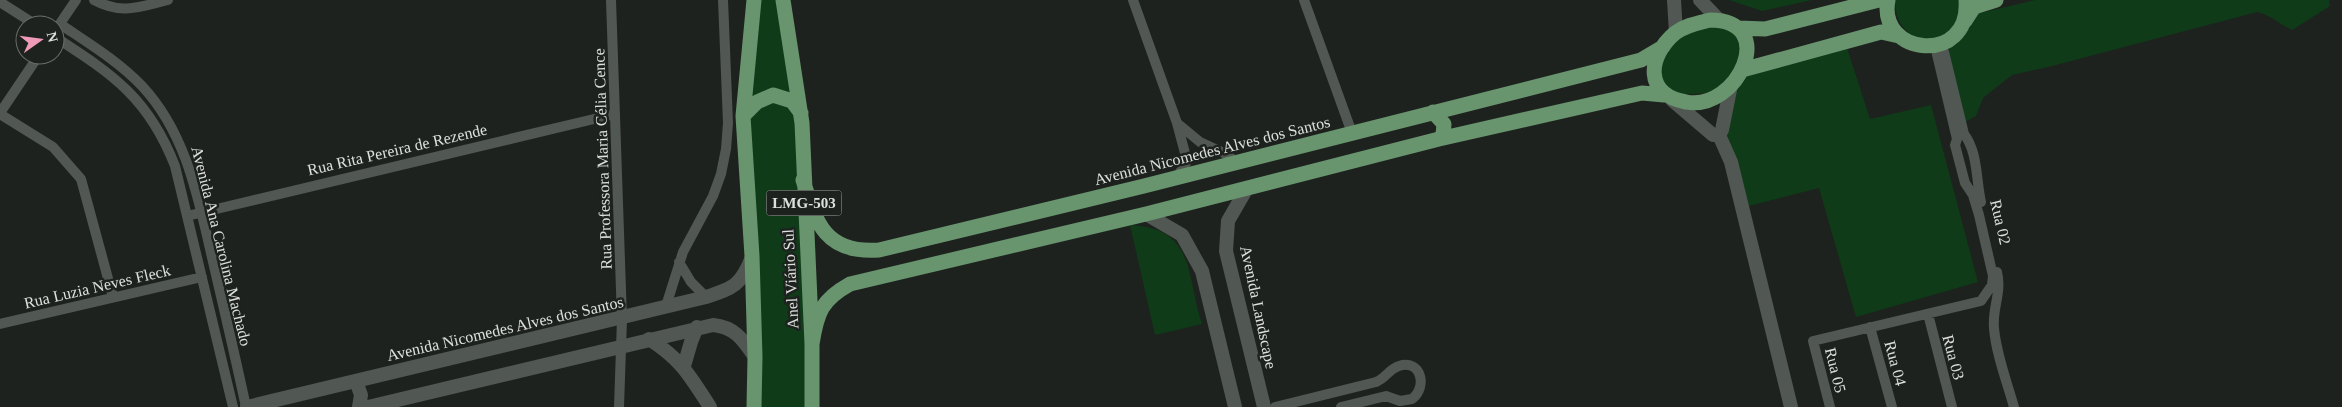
<svg xmlns="http://www.w3.org/2000/svg" width="2342" height="407" font-family="'Times New Roman',serif">
<style>
.green{fill:#0f3b19}
.lines{fill:none;stroke-linecap:round;stroke-linejoin:round}
.street{stroke:#515752;stroke-width:10}
.secondary{stroke:#515752;stroke-width:14}
.primary{stroke:#68946e;stroke-width:15}
.labels{text-anchor:middle;stroke-width:5;stroke-linejoin:round;paint-order:stroke}
.shield{fill:#1d221e;stroke:#a3a7a4;stroke-width:1}
.shield-label{font-size:15px;font-weight:bold;fill:#dde0dd}
.street-label{font-size:16px;fill:#dde0dd;stroke:#1d221e}
</style>
<rect width="100%" height="100%" fill="#1d221e"/>
<path class="green" d="M754,0H783L801,114L812,407H754L743,116Z
M1729,0H1812L1762,11Z
M1895,0H1959C1959,4 1961,11 1959,16C1947,53 1894,45 1895,0Z
M2035,0H2329L2330,6L2292,30C2279,24 2271,15 2257,12L2052,66L2012,75L1983,98L1976,116L1965,122L1948,49L1963,34L1972,15Z
M1711,26L1734,32L1742,52C1725,93 1716,95 1674,94L1660,78C1663,45 1680,32 1711,26Z
M1847,48L1870,119L1931,105L1978,282L1856,317L1819,188L1749,206L1727,135L1734,90L1746,73Z
M1130,225C1196,228 1186,276 1202,324L1155,335Z"/>
<g class="lines">
<path class="street" d="M94,0C122,15 139,7 168,0
M611,0L622,319L619,407
M1133,0L1177,123L1186,157V163L1177,177
M1304,0L1352,133
M0,2L36,25
M60,24C88,43 118,61 142,86C188,135 199,203 214,266C225,313 236,360 246,407
M57,28L76,0
M55,37C114,75 149,99 175,166L233,407
M1944,52L1964,134C1978,152 1976,180 1981,202
M0,113L39,55
M0,114L53,147L81,179L113,297
M1177,123L1200,142L1228,155L1236,163
M187,216L615,114
M679,262L691,282L706,297
M1997,272C2002,293 1992,308 1994,328C1996,354 2007,382 2014,407
M666,306L683,252L713,196L721,174L726,149L728,123L723,0
M1928,314L1952,407
M0,324L202,277
M1870,327L1892,407
M1275,407L1376,382C1386,378 1389,369 1399,366C1421,359 1428,387 1412,399L1400,401L1386,396L1341,407
M1830,407L1813,341L1981,301L1992,285L1993,276L1979,215L1973,195L1965,183L1955,145L1957,139L1935,46"/>
<path class="secondary" d="M1674,0L1676,33
M1700,0L1719,20
M1672,100L1713,135H1719
M1719,135L1731,162L1791,407
M1719,135L1722,130L1731,85
M1247,188L1228,221L1226,251L1264,407
M1146,214L1182,235L1202,271L1235,407
M649,339C681,359 690,376 710,407
M684,366L691,342L697,327
M356,381L361,395L359,407
M247,407L706,297C734,288 741,285 752,257
M368,407L713,325C735,327 743,340 755,357"/>
<path class="primary" d="M783,0L802,123L812,344V407
M1888,0C1877,56 1971,66 1966,0
M1710,20C1780,20 1738,112 1686,102C1644,95 1647,57 1675,33C1686,25 1698,23 1710,20Z
M1965,21L1974,7L1996,0
M1738,28L1765,29L1879,0
M1742,70L1881,32L1899,36
M1433,112L1444,124L1443,135L1439,139
M743,116L757,102L773,95L792,101L801,113
M803,180C816,223 825,254 879,250L1144,186L1641,60L1663,47
M812,344C817,313 821,300 850,284L1146,214L1439,139L1642,93L1664,95
M754,407L755,357L752,256L743,116L754,0"/>
</g>
<g class="labels">
<rect class="shield" x="766.5" y="190.5" width="75" height="25" rx="4"/>
<g class="shield-label">
<text x="804" y="208">LMG-503</text>
</g>
<g class="street-label">
<text transform="translate(397 149) rotate(-13)" y="6">Rua Rita Pereira de Rezende</text>
<text transform="translate(1212 150) rotate(-14)" y="6">Avenida Nicomedes Alves dos Santos</text>
<text transform="translate(602 159) rotate(-92)" y="6">Rua Professora Maria Célia Cence</text>
<text transform="translate(2001 222) rotate(77)" y="6">Rua 02</text>
<text transform="translate(222 246) rotate(76)" y="6">Avenida Ana Carolina Machado</text>
<text transform="translate(790 279) rotate(-93)" y="6">Anel Viário Sul</text>
<text transform="translate(97 286) rotate(-13)" y="6">Rua Luzia Neves Fleck</text>
<text transform="translate(1259 307) rotate(78)" y="6">Avenida Landscape</text>
<text transform="translate(505 328) rotate(-13)" y="6">Avenida Nicomedes Alves dos Santos</text>
<text transform="translate(1954 357) rotate(75)" y="6">Rua 03</text>
<text transform="translate(1896 363) rotate(75)" y="6">Rua 04</text>
<text transform="translate(1836 370) rotate(76)" y="6">Rua 05</text>
</g>
</g>
<g transform="translate(40 40) rotate(76)"><circle r="24" fill="#1d221e" stroke="#6a6e6a"/>
<path d="M0-4L9 19L0 12L-9 19Z" fill="#ef9ab8"/>
<text y="-8" font-size="14" font-weight="bold" text-anchor="middle" fill="#dde0dd">N</text>
</g>
</svg>
